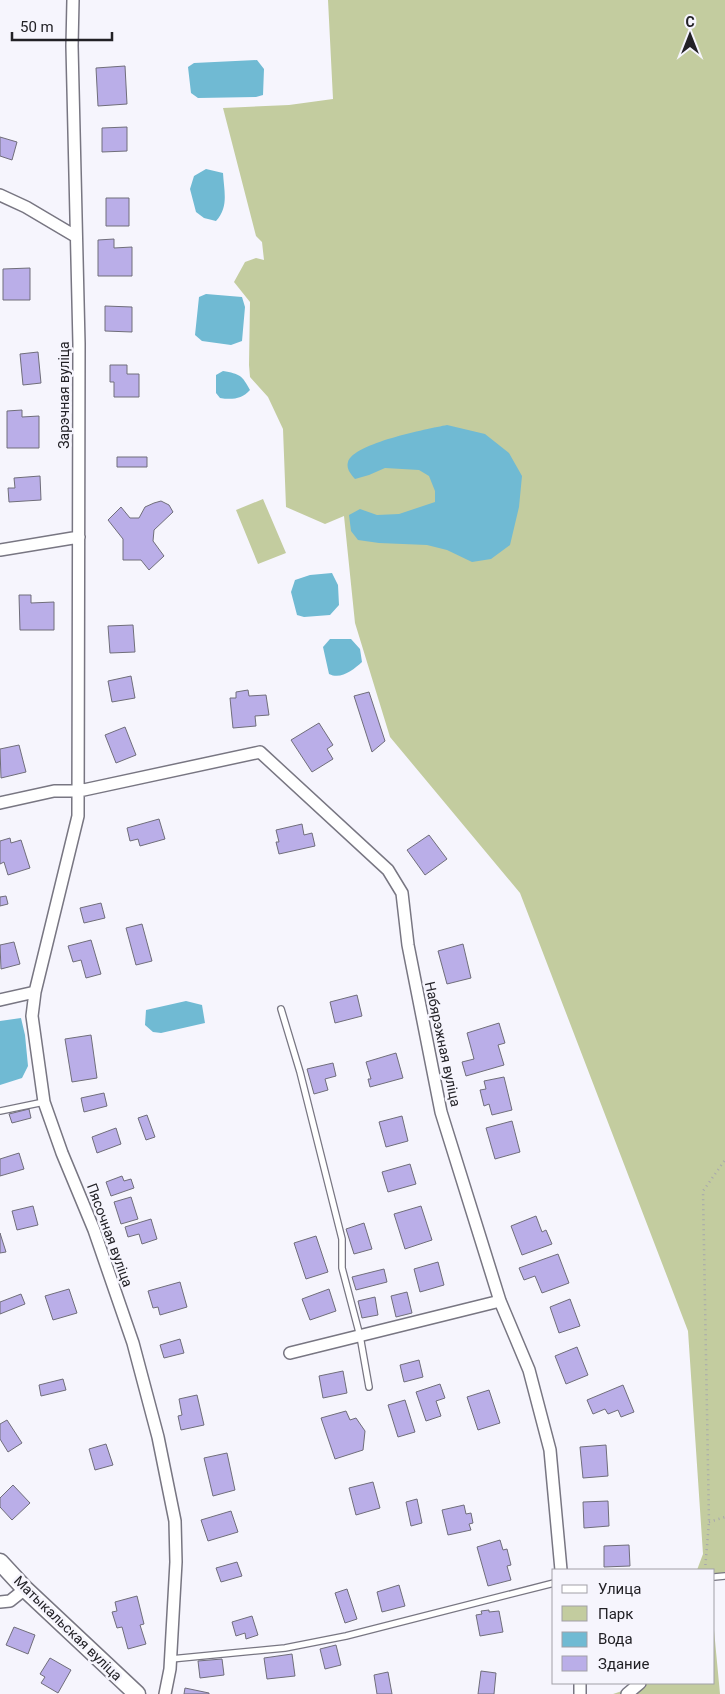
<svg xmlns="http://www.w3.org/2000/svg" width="725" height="1694" font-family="Roboto,sans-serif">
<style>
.green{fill:#c3cc9f}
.water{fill:#70bad3}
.building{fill:#baaee8;stroke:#706e7a}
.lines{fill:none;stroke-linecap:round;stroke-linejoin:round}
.lane-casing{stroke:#787682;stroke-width:8}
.street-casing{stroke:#787682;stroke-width:14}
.primary-casing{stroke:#787682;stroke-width:19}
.path{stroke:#a7a6ad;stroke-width:2.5;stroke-dasharray:1 4;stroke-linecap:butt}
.lane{stroke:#fff;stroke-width:5.5}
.street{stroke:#fff;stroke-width:11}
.primary{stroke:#fff;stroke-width:16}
.labels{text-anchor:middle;stroke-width:5;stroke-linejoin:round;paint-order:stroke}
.street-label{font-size:14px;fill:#222126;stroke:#f6f5fd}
</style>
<rect width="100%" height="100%" fill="#f6f5fd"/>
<path class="green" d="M328,0H725V1573L714,1575V1570H697L703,1554L688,1331L520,893L390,737L355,623L344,516L325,524L286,507L283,429L268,397L250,377L249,365L250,302L234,282L245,262L256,258L264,260L262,242L256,236L223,108L289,105L333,99Z
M263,499L286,553L258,564L236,510Z
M714,1630L720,1694H613L622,1691L631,1683H714Z"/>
<path class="water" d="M257,60L264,69L263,95L256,97L198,98L191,93L188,67L194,63Z
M206,169L223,173C224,191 229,207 216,221L204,218L196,212L190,189L194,176Z
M206,294L242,297L245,307L242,341L231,345L202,341L195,335L199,297Z
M223,371C240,374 242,375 250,390C242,399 232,400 220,398L216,393V375Z
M447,425L485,434L509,453L522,476L519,507L510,545L491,559L472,562L447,550L427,545L379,543L358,540L351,531L349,515L360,509L377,515L399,514L435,502V491L429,476L419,470L385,468L369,475L355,479C351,474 346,469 348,462C354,443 427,429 447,425Z
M332,573L338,585L339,605L330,615L304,617L297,615L291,592L295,580L310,575Z
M330,639H351L360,649L362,662C353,670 341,680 329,674L323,647Z
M186,1001L202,1005L205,1023L161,1033L153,1032L145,1025L146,1010Z
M21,1018L25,1035L28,1066L22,1078L0,1085V1021Z"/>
<path class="building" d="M125,66L127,104L98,106L96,68Z
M127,127V151L102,152V128Z
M0,137L17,142L12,160L0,156Z
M106,198H129V226H106Z
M114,239V248L132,247V276H98V240Z
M30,268V300H3V269Z
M105,306L132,307V332L105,331Z
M38,352L41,383L23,385L20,354Z
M110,365H127V374H139V397H114V382H110Z
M22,410V417L39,416V448H7V411Z
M117,457H147V467H117Z
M40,476L41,500L9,502L8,488H15L14,478Z
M161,501L169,505L173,512L154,530L153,541L164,556L149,570L141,560H123V539L108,520L121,507L130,518H139L145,507L154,503Z
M19,595H31V603L54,602V630H20Z
M133,625L135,652L110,653L108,626Z
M131,676L135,698L112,702L108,681Z
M248,690L249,696L266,695L269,715L255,716L256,726L233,728L230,698H236V692Z
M369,692L385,741L372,752L354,696Z
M319,723L333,745L327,749L333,759L312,772L291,740Z
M125,727L136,755L116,763L105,735Z
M19,745L26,772L1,778L0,749Z
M159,819L165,839L140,846L138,839L130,841L127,828Z
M302,824L304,835L312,833L315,846L279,854L276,842H279L276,830Z
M429,835L447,859L425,875L407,850Z
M10,838L11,843L21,840L30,868L8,875L4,862L0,864V841Z
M6,896L8,904L0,906V897Z
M101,903L105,918L84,923L80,908Z
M142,924L152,961L136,965L126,928Z
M91,940L101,974L86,978L81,960L73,962L68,946Z
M14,942L20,964L1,969L0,945Z
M463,944L471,978L447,984L438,951Z
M357,995L362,1016L335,1023L330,1002Z
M499,1023L505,1043L498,1045L504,1065L466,1076L462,1062L474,1059L467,1033Z
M91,1035L97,1078L72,1082L65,1039Z
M396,1053L403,1078L370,1087L368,1079H371L366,1062Z
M333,1063L336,1076L325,1079L328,1090L314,1094L307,1069Z
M504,1077L512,1110L492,1115L489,1104L484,1106L480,1090L486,1089L484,1081Z
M104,1093L107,1106L84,1112L81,1098Z
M29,1109L31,1118L12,1123L9,1114Z
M147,1115L155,1137L146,1140L138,1118Z
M402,1116L408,1141L386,1147L379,1122Z
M512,1121L520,1152L495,1159L486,1128Z
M116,1128L121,1144L97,1153L92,1137Z
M19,1153L24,1169L0,1176V1159Z
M410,1164L416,1184L388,1192L382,1172Z
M122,1176L124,1181L131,1179L134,1188L111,1196L106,1182Z
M131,1197L138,1219L121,1224L114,1202Z
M33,1206L38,1225L17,1230L12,1211Z
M421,1206L432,1240L405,1249L394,1214Z
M536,1216L542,1232L546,1230L552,1244L522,1255L511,1226Z
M151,1219L157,1239L142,1244L139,1234L128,1237L125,1227Z
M364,1223L372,1249L354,1254L346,1229Z
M0,1233L6,1252L0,1253Z
M316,1236L328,1272L306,1279L294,1243Z
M558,1254L569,1283L542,1293L535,1276L524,1280L519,1268Z
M438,1262L444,1285L420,1292L414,1269Z
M384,1269L387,1282L356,1290L352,1277Z
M180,1282L187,1307L160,1315L158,1307L153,1308L148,1291Z
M69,1289L77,1313L53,1320L45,1296Z
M329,1289L336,1311L310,1320L302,1299Z
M407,1292L412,1313L396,1317L391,1296Z
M21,1294L25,1304L0,1314V1302Z
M375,1297L378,1315L362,1318L358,1301Z
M570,1299L580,1326L559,1333L550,1307Z
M180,1339L184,1353L164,1358L160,1345Z
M577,1347L588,1375L566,1384L555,1356Z
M419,1360L423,1377L404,1382L400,1365Z
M343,1371L347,1393L323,1398L319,1376Z
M63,1379L66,1390L41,1396L39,1385Z
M440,1384L445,1398L436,1401L441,1416L426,1421L416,1392Z
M623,1385L634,1412L621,1417L618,1410L608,1414L605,1409L593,1414L587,1400Z
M489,1390L500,1423L478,1430L467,1397Z
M197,1395L204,1425L181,1430L178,1416L182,1415L179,1399Z
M405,1400L415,1432L398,1437L388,1405Z
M346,1411L350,1420L356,1418L365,1431L363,1450L335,1459L321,1418Z
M7,1420L22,1443L8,1452L0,1439V1424Z
M106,1444L113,1465L95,1470L89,1449Z
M606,1445L608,1476L583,1478L580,1447Z
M227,1453L235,1490L213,1496L204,1458Z
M373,1482L380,1508L356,1515L349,1488Z
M13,1485L30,1503L12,1520L0,1507V1498Z
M417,1499L422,1523L411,1526L406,1502Z
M608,1501L609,1526L584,1528L583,1502Z
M464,1505L466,1514L471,1513L473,1523L469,1524L471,1530L448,1535L442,1510Z
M231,1511L238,1532L208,1541L201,1520Z
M500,1540L503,1550L507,1549L511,1565L507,1566L511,1580L488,1586L477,1547Z
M629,1545L630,1566L604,1567V1546Z
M237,1562L242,1576L221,1582L216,1568Z
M399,1585L405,1606L382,1612L377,1592Z
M347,1589L357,1619L345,1623L335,1593Z
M137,1596L144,1624L140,1625L146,1644L128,1649L122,1627L117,1628L112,1612L117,1611L115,1602Z
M489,1610V1612L499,1611L503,1632L480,1636L476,1615L482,1614L481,1611Z
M252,1616L258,1635L246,1639L245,1633L236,1636L232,1622Z
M14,1627L35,1635L28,1654L6,1645Z
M336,1645L341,1665L325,1669L320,1649Z
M292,1654L295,1676L267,1679L264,1658Z
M50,1658L71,1670L58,1693L41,1683L45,1677L40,1674Z
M222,1659L224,1675L200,1678L198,1661Z
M481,1671L496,1673L494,1694H478Z
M388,1672L392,1694H377L374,1675Z
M185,1688L209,1693V1694H184Z"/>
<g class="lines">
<g class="lane-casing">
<path id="lane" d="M281,1009L300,1072L342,1239V1268L360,1336L369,1387
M0,1111L44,1102
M714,1577L725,1576
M171,1659L285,1648L346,1636L554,1583"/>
</g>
<g class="street-casing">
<path id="street" d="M73,0L72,46L79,344L78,816L35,992L32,1016L44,1102L62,1153L94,1230L133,1343L158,1437L175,1521L176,1562L170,1669L165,1694
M0,195L26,207L75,236
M0,550L79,537
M0,803L54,791H79L260,752L388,870L402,893L408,945L441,1112L500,1301L529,1370L550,1450L561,1570
M0,1000L35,992
M290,1353L500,1301
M0,1602L10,1601L25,1589
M580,1683V1694
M627,1694L640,1683"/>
</g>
<g class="primary-casing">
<path id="primary" d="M0,1562L25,1589L137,1694"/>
</g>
<path class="path" d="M709,1522L725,1517
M705,1570L709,1522L703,1191L725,1160"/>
<use href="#lane" class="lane"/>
<use href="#street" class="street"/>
<use href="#primary" class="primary"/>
</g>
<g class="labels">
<g class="street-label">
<text transform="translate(64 395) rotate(-90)" y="5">Зарэчная вуліца</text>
<text transform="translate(443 1044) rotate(78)" y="5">Набярэжная вуліца</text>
<text transform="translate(110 1235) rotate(70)" y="5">Пясочная вуліца</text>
<text transform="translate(68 1628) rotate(44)" y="5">Матыкальская вуліца</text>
</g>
</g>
<rect x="552" y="1569" width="162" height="115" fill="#f6f5fd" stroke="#a1a0a7"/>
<rect x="562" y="1585" width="25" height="8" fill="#ffffff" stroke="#a1a0a7"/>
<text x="598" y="1594" font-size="15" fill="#222126">Улица</text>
<rect x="562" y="1606" width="25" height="15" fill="#c3cc9f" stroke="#a1a0a7"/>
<text x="598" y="1619" font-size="15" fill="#222126">Парк</text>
<rect x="562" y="1632" width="25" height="15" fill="#70bad3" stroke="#a1a0a7"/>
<text x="598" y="1644" font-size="15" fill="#222126">Вода</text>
<rect x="562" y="1656" width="25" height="15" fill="#baaee8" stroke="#a1a0a7"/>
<text x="598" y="1669" font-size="15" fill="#222126">Здание</text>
<g transform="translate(690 35)" stroke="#f6f5fd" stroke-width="4" paint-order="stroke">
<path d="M0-4L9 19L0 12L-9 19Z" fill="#222126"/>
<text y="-8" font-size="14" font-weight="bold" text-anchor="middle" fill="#222126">С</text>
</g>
<path d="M12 32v8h100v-8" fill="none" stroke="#222126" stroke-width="2.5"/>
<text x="20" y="32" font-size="15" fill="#222126" stroke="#f6f5fd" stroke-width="4" paint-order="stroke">50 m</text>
</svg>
